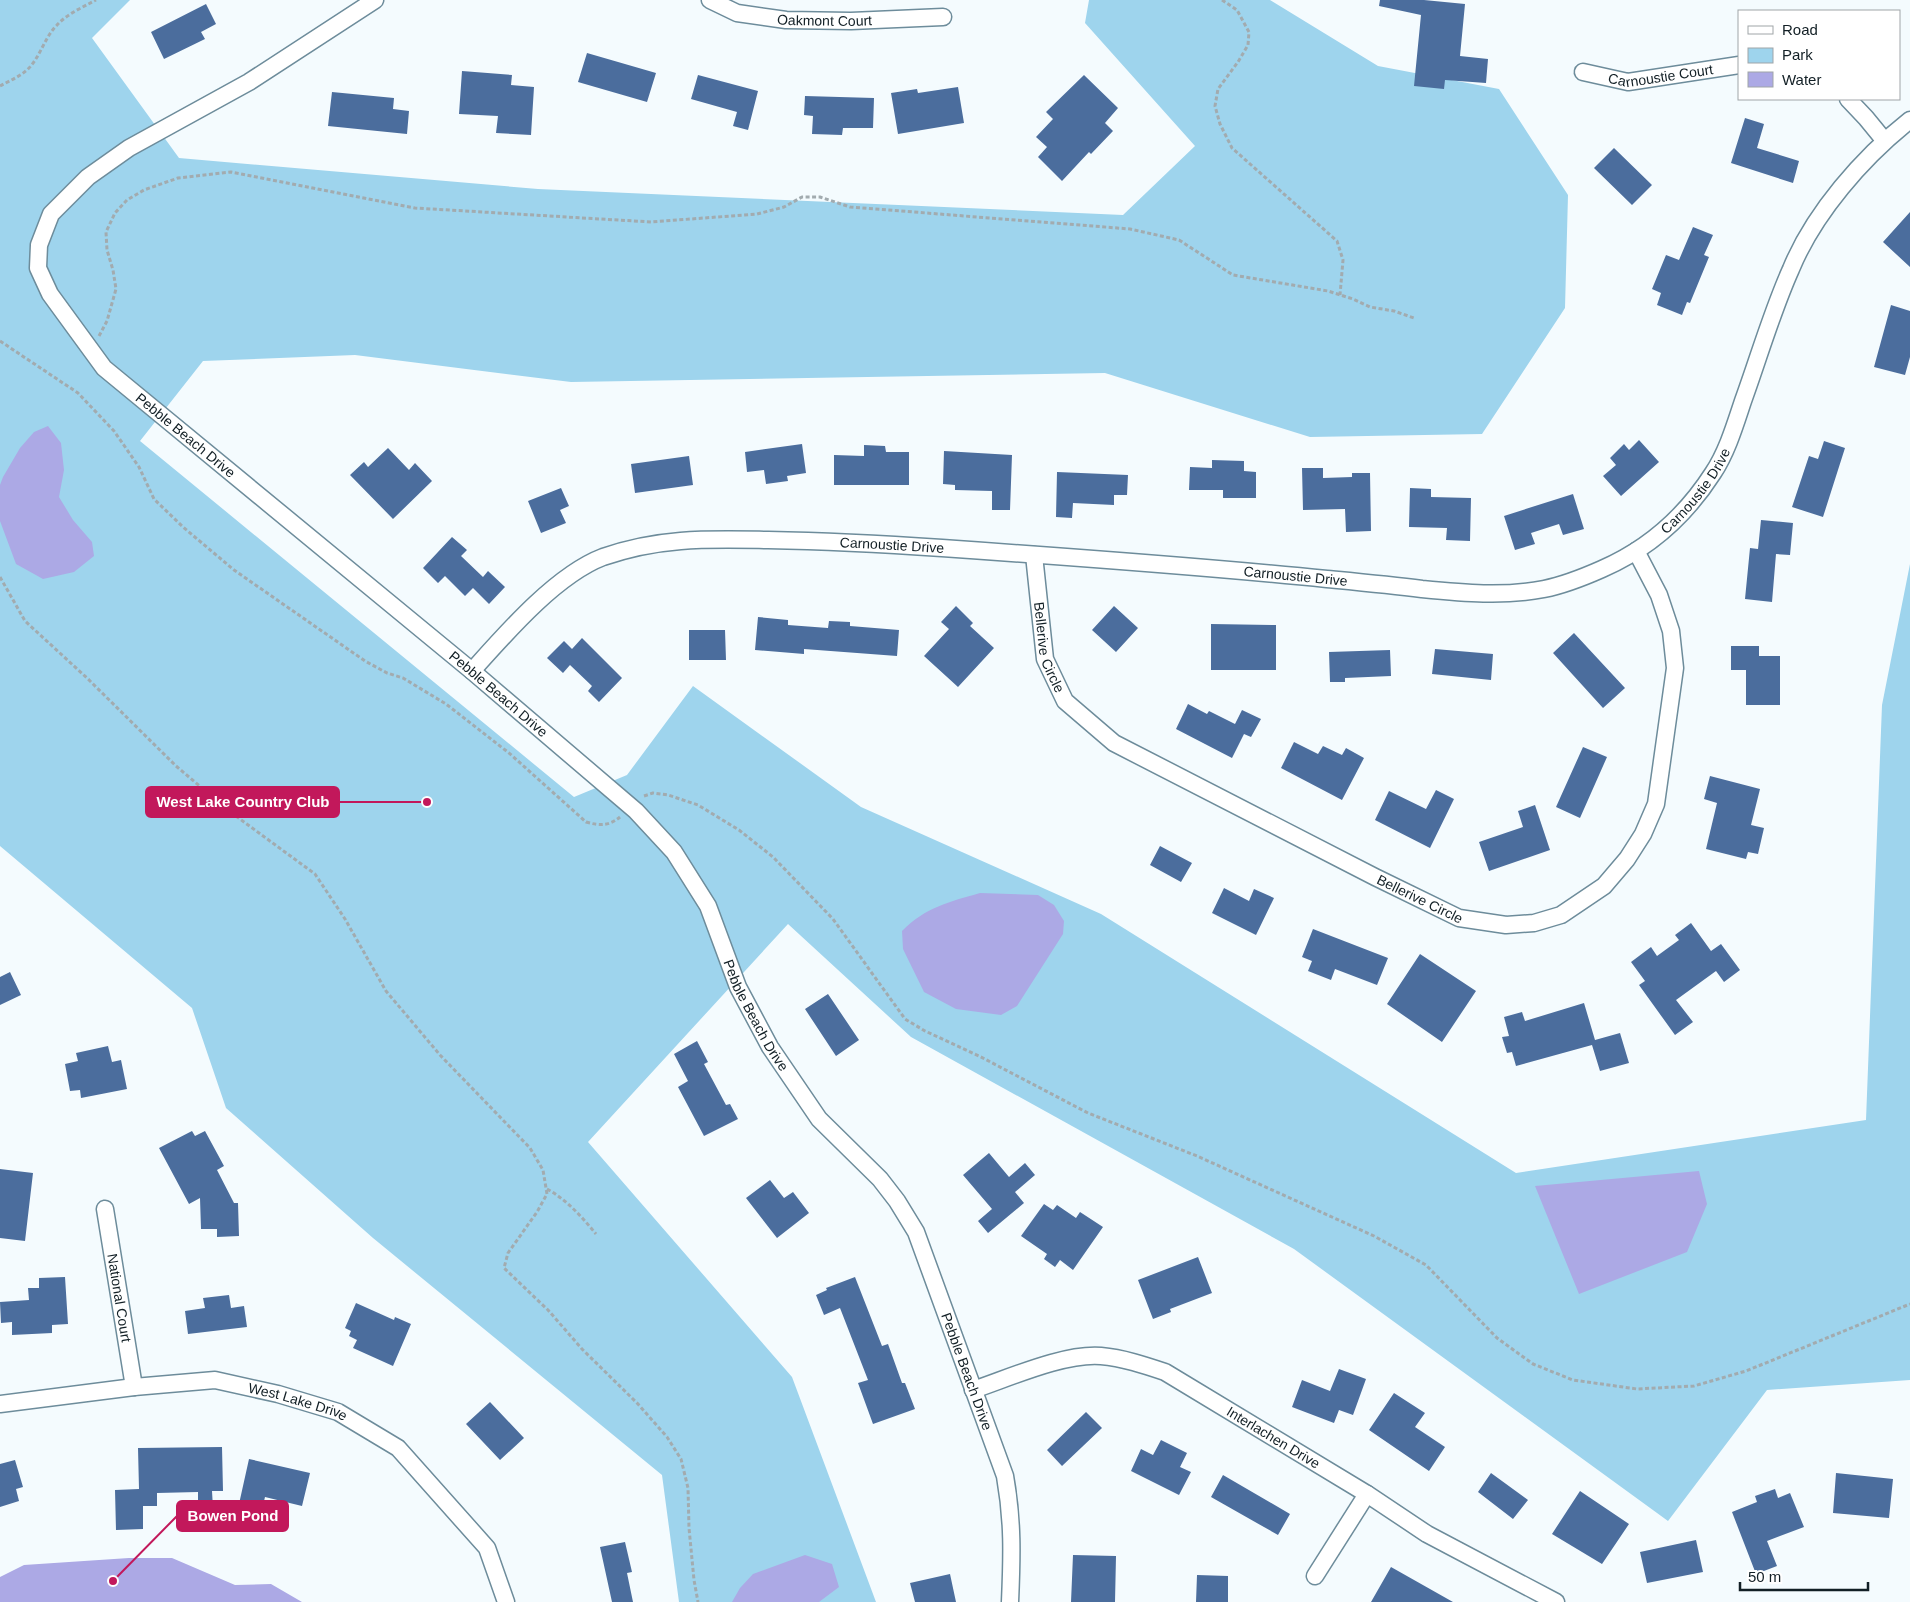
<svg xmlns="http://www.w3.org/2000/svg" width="1910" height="1602" font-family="Arial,sans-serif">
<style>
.green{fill:#9ed4ed}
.water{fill:#aca9e5}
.building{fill:#4b6d9d}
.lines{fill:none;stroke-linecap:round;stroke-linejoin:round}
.minor-casing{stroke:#6d8c9b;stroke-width:19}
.path{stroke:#a2abaf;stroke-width:3;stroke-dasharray:4 2.5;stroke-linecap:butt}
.minor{stroke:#fff;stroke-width:16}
.labels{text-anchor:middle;stroke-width:5;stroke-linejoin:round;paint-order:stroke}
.street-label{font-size:14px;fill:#121f25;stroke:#fff}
.leader{fill:none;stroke:#c2185b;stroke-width:2}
.callout-dot{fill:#c2185b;stroke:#fff;stroke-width:2}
.callout{fill:#c2185b;stroke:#c2185b;stroke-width:2}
.callout-label{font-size:15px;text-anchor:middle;font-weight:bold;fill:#fff}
</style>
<rect width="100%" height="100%" fill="#f4fbfe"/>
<path class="green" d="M0,0H130L92,38L179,158L538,189L1123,215L1195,146L1085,23L1089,0H1270L1378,66L1499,89L1568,195L1565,308L1482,434L1310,437L1105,373L571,382L355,355L203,361L140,441L574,797L627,775L693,686L861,807L1101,914L1516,1173L1866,1120L1882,705L1910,564V1380L1767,1390L1668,1521L1294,1249L911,1037L788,924L588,1142L792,1377L876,1602H679L662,1475L373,1238L226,1108L192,1008L0,846Z"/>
<path class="water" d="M48,426L61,443L64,470L59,497L73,520L92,542L94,556L74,572L43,579L16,564L0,521V485L3,477L20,448L34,432Z
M980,893L1038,895L1054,905L1064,921L1063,934L1017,1006L1001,1015L956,1009L924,992L903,949L902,931C926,907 949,902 980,893Z
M1699,1171L1707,1204L1687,1252L1579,1294L1535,1186Z
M805,1555L832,1564L839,1587L819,1602H732L740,1588L753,1574Z
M129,1558H172L235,1585L271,1584L302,1602H0V1577L24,1565Z"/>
<path class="building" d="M1380,0H1424L1465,4L1460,56L1488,59L1486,83L1445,80L1444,89L1414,86L1421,15L1379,6Z
M206,4L216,24L201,32L205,39L164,59L151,32Z
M587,53L656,73L647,102L578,82Z
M462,71L512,75L511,85L534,87L531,135L496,133L498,116L459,114Z
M698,75L758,91L748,130L733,126L737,112L691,99Z
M1084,75L1118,108L1105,123L1113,131L1091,154L1089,152L1062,181L1038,157L1047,147L1036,137L1053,119L1046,112Z
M958,87L964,123L898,134L891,93L917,89L918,93Z
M332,92L394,98L393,109L409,111L407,134L328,126Z
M805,96L874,98L873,128H843L842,135L812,134L813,116L804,115Z
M1745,118L1764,124L1757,148L1799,161L1793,183L1731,163Z
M1614,148L1652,185L1632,205L1594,168Z
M1910,212V267L1883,242Z
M1693,227L1713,235L1704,255L1709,257L1690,303L1687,302L1682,315L1657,305L1661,293L1652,289L1666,255L1679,260Z
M1891,305L1910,311V357L1905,375L1874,367Z
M1639,440L1659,462L1621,496L1603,476L1616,465L1610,458L1624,444L1629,450Z
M1824,441L1845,448L1823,517L1792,507L1809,456L1818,459Z
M802,444L806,473L787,476L788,481L766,484L764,470L747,472L745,452Z
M864,445L885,446L886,452H909V485H834V455L864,456Z
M388,448L409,470L415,463L432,481L393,519L350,475L364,462L368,467Z
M944,451L1012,455L1010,510H992V491L955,490V485L943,484Z
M689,456L693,485L635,493L631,464Z
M1212,460L1244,461V471L1256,472V498H1223V490H1189L1190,467L1212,468Z
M1302,468H1323V478L1352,477V473H1370L1371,531L1346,532L1345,509L1303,510Z
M1057,472L1128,475L1127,495H1114V505L1073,503L1072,518L1056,517Z
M561,488L569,506L560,510L566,523L541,533L528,501Z
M1410,488L1431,489V497L1471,498L1470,541L1446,540L1447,528L1409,527Z
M1573,494L1584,529L1563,535L1559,524L1531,533L1535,544L1515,550L1504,516Z
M1761,520L1793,523L1790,555L1776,554L1772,602L1745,599L1750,548L1758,549Z
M452,537L467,550L461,556L483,577L488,571L505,587L489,604L473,588L465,596L445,576L438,583L423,568Z
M956,606L973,623L970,626L994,648L958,687L924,656L949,629L941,622Z
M1114,606L1138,628L1116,652L1092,630Z
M758,617L788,620V625L828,628L829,621L850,622V626L899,630L897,656L804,649V654L755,650Z
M1211,624L1276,625V670H1211Z
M689,630H725L726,660H689Z
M1574,633L1625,688L1603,708L1553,653Z
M582,638L622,678L599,702L588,691L592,686L570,665L563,673L547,658L564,641L572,649Z
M1731,646H1759V656H1780V705H1746V670H1731Z
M1435,649L1493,654L1491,680L1432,674Z
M1390,650L1391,676L1345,678V682H1330L1329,652Z
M1188,704L1207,714L1209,711L1235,724L1242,710L1261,719L1251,737L1244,734L1232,758L1176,729Z
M1294,742L1318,754L1323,746L1342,755L1346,748L1364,758L1342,800L1281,768Z
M1583,747L1607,757L1580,818L1556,807Z
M1710,776L1760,789L1751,825L1764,828L1758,854L1748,852L1746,859L1706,849L1717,803L1704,799Z
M1436,790L1454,799L1430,848L1375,820L1389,791L1426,809Z
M1535,805L1550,850L1489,871L1479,842L1523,827L1518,811Z
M1160,846L1192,863L1181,882L1150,865Z
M1224,888L1249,901L1254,889L1274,898L1256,935L1212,913Z
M1691,923L1711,951L1721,944L1740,970L1724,982L1716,971L1676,1000L1693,1022L1675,1035L1639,985L1645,981L1631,962L1651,947L1657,956L1679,940L1675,935Z
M1313,929L1388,958L1377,985L1335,969L1331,980L1308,971L1312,961L1302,957Z
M1420,954L1476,991L1442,1042L1387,1004Z
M10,972L21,995L0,1005V977Z
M828,994L859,1040L836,1056L805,1009Z
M1584,1003L1595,1040L1620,1033L1629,1063L1600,1071L1592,1045L1516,1066L1512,1052L1507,1053L1502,1037L1509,1036L1504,1017L1522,1012L1525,1021Z
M697,1041L708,1062L704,1064L726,1105L730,1104L738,1119L704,1136L678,1087L688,1081L674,1054Z
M108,1046L112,1062L121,1060L127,1089L81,1098L80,1090L70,1091L65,1064L78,1061L76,1053Z
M192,1131L195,1136L205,1131L224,1166L217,1170L234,1203H238L239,1236L217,1237V1229H201L200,1198L189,1204L159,1148Z
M989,1153L1009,1177L1025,1163L1035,1175L1015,1192L1024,1203L988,1233L978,1221L992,1209L963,1175Z
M0,1169L33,1173L25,1241L0,1238Z
M770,1180L784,1198L793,1192L809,1213L777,1238L746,1198Z
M1044,1204L1053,1210L1057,1205L1076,1218L1080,1212L1103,1227L1073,1270L1060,1260L1055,1267L1044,1259L1047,1254L1021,1236Z
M1198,1257L1212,1293L1170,1309L1171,1312L1153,1319L1138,1280Z
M65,1277L68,1324L52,1325V1333L12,1335V1322L1,1323L0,1302L29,1300L28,1288H39V1278Z
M855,1277L882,1346L888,1344L902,1383H905L915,1409L873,1424L858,1383L868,1380L840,1308L824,1315L816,1295L827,1290L826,1288Z
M229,1295L231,1308L244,1306L247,1327L188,1334L185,1311L205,1308L203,1298Z
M356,1303L394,1320L395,1317L411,1324L393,1366L353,1348L357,1340L349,1336L351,1331L345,1328Z
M1339,1369L1366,1379L1353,1415L1339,1410L1334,1423L1292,1407L1302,1380L1330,1391Z
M1394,1393L1425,1413L1415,1427L1445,1447L1429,1471L1369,1430Z
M490,1402L524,1438L500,1460L466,1424Z
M1086,1412L1102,1428L1062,1466L1047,1450Z
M1161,1440L1187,1453L1180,1467L1191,1472L1179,1495L1131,1471L1141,1449L1153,1455Z
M222,1447L223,1491H212L213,1508H198V1492L157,1493V1506H143V1529L116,1530L115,1490L139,1489L138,1448Z
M249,1459L310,1473L302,1506L265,1497L260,1518L237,1513Z
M15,1460L23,1487L16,1489L19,1501L0,1507V1464Z
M1491,1473L1528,1500L1513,1519L1478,1492Z
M1836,1473L1893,1479L1889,1518L1833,1513Z
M1223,1475L1290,1514L1278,1535L1211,1497Z
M1775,1489L1778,1498L1790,1493L1804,1527L1767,1541L1777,1566L1756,1574L1732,1512L1757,1502L1755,1496Z
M1580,1491L1629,1524L1602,1564L1552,1534Z
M1696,1540L1703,1572L1647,1583L1640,1552Z
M625,1542L632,1572L627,1573L633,1602H612L600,1547Z
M1073,1555L1116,1556L1115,1602H1071Z
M1391,1567L1453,1602H1371Z
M950,1574L956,1602H915L910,1583Z
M1197,1575L1228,1576V1602H1196Z"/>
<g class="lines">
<g class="minor-casing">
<g id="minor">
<path id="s1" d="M375,0L249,82L129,148L88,177L51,214L39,245L38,268L50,294L104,368L472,671L636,811L674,852L708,906L738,987L770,1047L819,1119L880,1179L897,1201L916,1232L1005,1476C1013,1521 1012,1556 1010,1602"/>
<path id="s2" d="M710,0L737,13L786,20L851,21L943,17"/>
<path id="s3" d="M1583,72L1628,82L1739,65"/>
<path d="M1848,99L1866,118L1884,140"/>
<path id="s4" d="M1034,555L1045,659L1065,701L1114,743L1375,877L1459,918L1506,925L1534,923L1561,915L1604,886L1627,859L1643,834L1656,804L1675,668L1671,631L1659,595L1636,551"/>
<path id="s5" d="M472,671C506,633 556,575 603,557C660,537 709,539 768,540C826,541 884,544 942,548C1071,557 1199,566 1327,579C1358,582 1390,585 1422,589C1463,593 1504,597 1544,589C1564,585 1584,577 1602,569C1648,549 1686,515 1713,473C1727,452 1735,425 1743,401C1759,357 1772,311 1791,269C1814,213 1863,157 1910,120"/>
<path id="s6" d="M105,1209L134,1387"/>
<path id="s7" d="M973,1390C1009,1378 1064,1353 1101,1356C1123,1358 1144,1365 1165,1372L1367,1494L1427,1534L1556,1602"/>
<path id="s8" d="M0,1404L134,1387L215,1380L278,1394L338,1412L398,1448L487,1548L506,1602"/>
<path d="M1315,1576L1367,1494"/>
</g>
</g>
<path class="path" d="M1222,0L1237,10L1249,32L1248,45L1238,62L1218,89L1215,106L1220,124L1232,148L1337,241L1343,260L1340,295
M0,86C9,81 19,77 27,70C40,58 44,38 57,25C67,14 83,7 96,0
M99,336L107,321L116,289L113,270L107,250L106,232L115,213L127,200L144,190L178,178L231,172L415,208L651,222L757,214L784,207L802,197H820L850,207L1130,229L1179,240L1233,275L1328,291L1353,299L1370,307L1394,311L1414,318
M0,341L78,393L114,431L139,467L154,499L183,527L234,570L365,661L387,673L403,678L446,704L509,753L586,822C600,826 609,826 620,817
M0,577L25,621L87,678L176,766L229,811L315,874L345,919L386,991L440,1055L530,1148L543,1170L547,1194L537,1212L508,1253L504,1268L548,1310L582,1349L638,1404L667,1437L681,1459L688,1488L689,1528L694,1580L698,1602
M644,796L653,793L668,795L698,805L739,830L773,857L833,919L905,1019L925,1031L979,1056L1088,1113L1197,1156L1374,1236L1426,1265L1497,1338L1533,1364L1573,1380L1637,1389L1694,1386L1746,1371L1910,1304
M547,1189C567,1200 582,1217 596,1234"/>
<use href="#minor" class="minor"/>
</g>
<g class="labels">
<g class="street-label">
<text dy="5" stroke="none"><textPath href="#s2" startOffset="118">Oakmont Court</textPath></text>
<text dy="5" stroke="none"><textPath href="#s3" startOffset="79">Carnoustie Court</textPath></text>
<text dy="5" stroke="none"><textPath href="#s1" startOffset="672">Pebble Beach Drive</textPath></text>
<text dy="5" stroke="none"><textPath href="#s5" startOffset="1306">Carnoustie Drive</textPath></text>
<text dy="5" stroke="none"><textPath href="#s5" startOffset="466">Carnoustie Drive</textPath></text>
<text dy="5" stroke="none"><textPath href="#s5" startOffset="871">Carnoustie Drive</textPath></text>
<text dy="5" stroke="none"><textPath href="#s4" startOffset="94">Bellerive Circle</textPath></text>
<text dy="5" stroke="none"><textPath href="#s1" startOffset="1078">Pebble Beach Drive</textPath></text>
<text dy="5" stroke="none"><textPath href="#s4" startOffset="559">Bellerive Circle</textPath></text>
<text dy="5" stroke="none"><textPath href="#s1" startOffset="1498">Pebble Beach Drive</textPath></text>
<text dy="5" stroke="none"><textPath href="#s6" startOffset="90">National Court</textPath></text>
<text dy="5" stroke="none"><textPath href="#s1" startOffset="1918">Pebble Beach Drive</textPath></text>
<text dy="5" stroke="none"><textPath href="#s8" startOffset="302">West Lake Drive</textPath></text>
<text dy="5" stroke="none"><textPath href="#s7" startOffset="326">Interlachen Drive</textPath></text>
</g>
</g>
<path class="leader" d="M427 802L339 802M113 1581L177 1516"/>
<g class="callout-dot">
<circle cx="427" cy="802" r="5"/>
<circle cx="113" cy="1581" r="5"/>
</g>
<g class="callout">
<rect x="146" y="787" width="193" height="30" rx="5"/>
<rect x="177" y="1501" width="111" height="30" rx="5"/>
</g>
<g class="callout-label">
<text x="243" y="807">West Lake Country Club</text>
<text x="233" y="1521">Bowen Pond</text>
</g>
<rect x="1738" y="10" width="162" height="90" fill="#ffffff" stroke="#a0a5a8"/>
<rect x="1748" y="26" width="25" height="8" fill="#ffffff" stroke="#a0a5a8"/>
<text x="1782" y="35" font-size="15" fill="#121f25">Road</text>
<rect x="1748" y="48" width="25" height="15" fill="#9ed4ed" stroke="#a0a5a8"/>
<text x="1782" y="60" font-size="15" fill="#121f25">Park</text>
<rect x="1748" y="72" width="25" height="15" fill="#aca9e5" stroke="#a0a5a8"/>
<text x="1782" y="85" font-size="15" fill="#121f25">Water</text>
<path d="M1740 1582v8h128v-8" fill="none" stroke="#121f25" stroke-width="2.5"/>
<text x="1748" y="1582" font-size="15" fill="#121f25" stroke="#ffffff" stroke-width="4" paint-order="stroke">50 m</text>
</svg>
